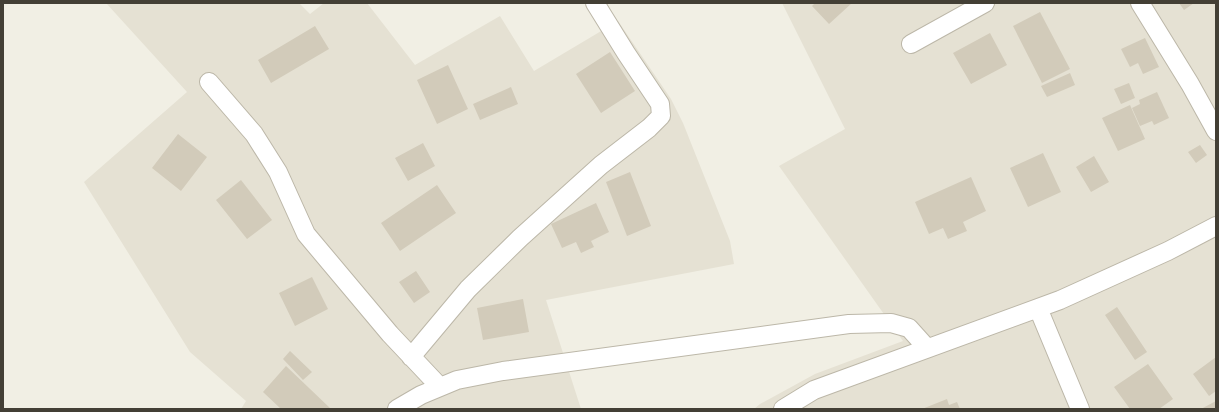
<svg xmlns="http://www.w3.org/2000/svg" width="1219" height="412" font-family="'PT Sans',sans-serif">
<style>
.residential{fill:#e5e1d3}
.building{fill:#d2cbba}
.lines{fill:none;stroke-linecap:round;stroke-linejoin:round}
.street-casing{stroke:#bcb7a8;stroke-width:20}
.street{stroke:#fff;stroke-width:18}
</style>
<rect width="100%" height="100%" fill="#f1efe4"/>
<path class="residential" d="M106,3H299L310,14L324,3H367L415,65L500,16L534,71L618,21L671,99L683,123L730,241L734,264L546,300L581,409H241L246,401L190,352L84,182L187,92Z
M782,3H1216V409H754L760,404L815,374L903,341L779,166L845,129Z"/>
<path class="building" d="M815,3H852L829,24L812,6Z
M1179,3H1194L1184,10Z
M1040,12L1070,69L1042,83L1013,26Z
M315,26L329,49L271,83L258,60Z
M990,33L1007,65L971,84L953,53Z
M1145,38L1159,67L1143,74L1138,63L1130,67L1121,49Z
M610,52L635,91L601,113L576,74Z
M448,65L468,109L437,124L417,80Z
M1070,73L1075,85L1047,97L1041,86Z
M1129,83L1135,98L1121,104L1114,89Z
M511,87L518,104L480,120L473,104Z
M1157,92L1169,118L1154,125L1152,121L1140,126L1132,108L1140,104L1139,100Z
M1130,105L1145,139L1118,151L1102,118Z
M178,134L207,157L181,191L152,168Z
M423,143L435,166L408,181L395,158Z
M1200,145L1207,155L1196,163L1188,152Z
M1043,153L1061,192L1028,207L1010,168Z
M1094,156L1109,182L1091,192L1076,167Z
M630,172L651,226L627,236L606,182Z
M971,177L986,211L963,222L967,231L948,239L943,228L929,234L915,202Z
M241,180L272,220L247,239L216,200Z
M437,185L456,213L400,251L381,223Z
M596,203L609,232L591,241L594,247L581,253L576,242L562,248L551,224Z
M416,271L430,292L414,303L399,282Z
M312,277L328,309L295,326L279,293Z
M523,299L529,332L483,340L477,308Z
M1117,307L1147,352L1135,360L1105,315Z
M290,351L312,372L303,380L283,359Z
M1216,357V391L1209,396L1193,374Z
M1148,364L1173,399L1159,409H1130L1114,387Z
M286,366L331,409H281L263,392Z
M947,399L949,405L957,402L960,409H922Z
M1216,401V409H1201Z"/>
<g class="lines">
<g class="street-casing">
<path id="street" d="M1140,3L1190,84L1216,131
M911,44L985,3
M209,82L254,134L278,172L306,234L390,334L440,387
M1038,308L1080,409
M411,357L468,289L520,238L601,165L649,128L661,116L660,104L626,53L595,3
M397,409L421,395L457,380L503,371L849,324L891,323L909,328L927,348
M783,409L814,390L1060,300L1168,251L1216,226"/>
</g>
<use href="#street" class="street"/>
</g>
<rect width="1219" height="412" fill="none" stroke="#433f35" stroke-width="8"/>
</svg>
